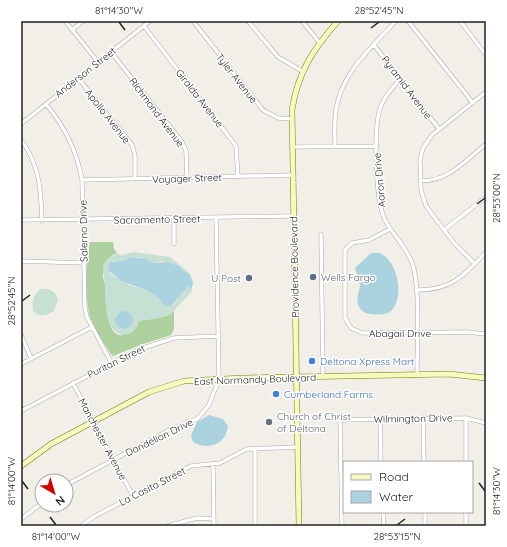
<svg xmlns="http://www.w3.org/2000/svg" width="507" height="547" font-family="Quicksand,sans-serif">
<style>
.forest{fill:#add19e}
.wetland{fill:#c6e0d4;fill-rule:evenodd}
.water{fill:#aad3df}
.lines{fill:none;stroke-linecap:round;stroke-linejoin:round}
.street-casing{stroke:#a9a9a9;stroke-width:4.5}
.secondary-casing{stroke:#707d05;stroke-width:6}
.street{stroke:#fff;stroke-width:3.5}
.secondary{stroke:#f7fabf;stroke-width:5}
.ticks{fill:none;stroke:#222;stroke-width:1.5}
.service-dot{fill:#5c6f8a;stroke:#fff;stroke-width:1.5}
.shop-dot{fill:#3f7fe0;stroke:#fff;stroke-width:1.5}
.worship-dot{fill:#6b7280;stroke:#fff;stroke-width:1.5}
.labels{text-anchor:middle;stroke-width:3;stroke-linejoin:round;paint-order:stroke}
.street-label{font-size:10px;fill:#222;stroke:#fff}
.service-label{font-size:10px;fill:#4e5e75;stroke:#fff;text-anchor:start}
.shop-label{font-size:10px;fill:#366cbe;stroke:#fff;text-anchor:start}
.worship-label{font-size:10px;fill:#5b616d;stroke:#fff;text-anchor:start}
.neatline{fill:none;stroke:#222;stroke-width:1.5}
.ticks-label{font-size:10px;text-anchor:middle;fill:#222}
</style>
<rect width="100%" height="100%" fill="#f2efe9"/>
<path class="forest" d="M90,242H113L114,249L117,253L112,255C109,261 104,268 103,275C102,279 106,283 106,287C104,296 107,335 120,335C125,335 133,329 137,327L138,321C150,318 165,320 174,311V329L171,335L140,345L113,356L110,353C103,342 94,329 90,317C85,299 85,260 90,242Z"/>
<path class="wetland" d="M134,252L170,257L188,272L182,271L177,265L162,261L153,263L138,257L123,261H112L110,274L129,285L148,291L158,297L160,301L172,306L189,286L193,290L171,314L160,318L139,321C137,327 135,332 128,334C105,340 105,298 105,286C105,280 103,274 103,267C105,260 109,256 117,253L121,255ZM126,311L132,318L121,329L116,324L115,315Z
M40,289C49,288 56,291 58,300L54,311C46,316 40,318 33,311C32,301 33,296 40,289Z"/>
<path class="water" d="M371,253C375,253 380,252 383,255C398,264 404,297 392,310C388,315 377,315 371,314C365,314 359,310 358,304C356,298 359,292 360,286C360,282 356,273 355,268Z
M132,257L146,259L153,263L168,262L179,266L183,271L189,273C192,279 195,283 191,289L189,286L171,306L163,304L157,297L148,291L121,281L108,270L110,262L123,261Z
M115 320a9 9 0 1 1 18 0a9 9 0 1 1-18 0Z
M209,415L223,419L228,426C226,444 209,451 193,442L191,435L197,422Z"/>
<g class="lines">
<g class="street-casing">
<path id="street" d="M65,21L98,62
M193,21L263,110L278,118L292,119
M248,21L278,57L302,71
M302,21L319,42
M408,21L473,103
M460,21L486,55
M144,26L236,146L238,177
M72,30L83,21
M374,45L439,129
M111,52L182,142L186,151L187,178
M78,78L132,145L135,155V179
M400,79C393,88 385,95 381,106C373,126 375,200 385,220C394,237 409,249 414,269C420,298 417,344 417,375
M46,104C65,127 77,150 82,180L85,308L87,317L111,362
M21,124L150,21
M21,140C40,165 41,191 42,221
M335,146C335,134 334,121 336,109C342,72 372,47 396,21
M292,147L377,146
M82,180L292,175
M420,180C446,184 467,159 486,144
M174,219V244
M21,220L293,216
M390,229L369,240L352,243L345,250V318L351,328L362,333L467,332L486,334
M444,230L486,197
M321,234L323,376
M21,261L84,263
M475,264L454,243L426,206L421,190L420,160L423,148L432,135L486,92
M416,290C450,291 464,276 486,252
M21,335L31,358
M21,364L92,327
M73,383L133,496
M21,411L137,350L174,338L219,336
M423,417L424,462
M380,418L381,462
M466,418V462
M213,464L214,526
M66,485L173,428L197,419L209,405L219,379L216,218
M383,512L384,526
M425,512V526
M466,512V526
M21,519L42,503
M81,526L95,516L191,466L220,463L247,449L297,447
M167,526L197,518L214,519
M255,526V448
M342,526L340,420L466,418L486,423"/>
</g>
<g class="secondary-casing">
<path id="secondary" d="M21,466L51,444L149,392L184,381L244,378L449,374L486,378
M299,526L292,110C298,72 313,49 338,21"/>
</g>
<use href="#street" class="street"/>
<use href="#secondary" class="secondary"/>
</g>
<path class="ticks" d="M119,22L125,30M371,28L379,22M477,204L485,198M22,301L30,295M22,481L28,489M479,483L485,491M50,517L56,525M397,525L405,519"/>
<g class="service-dot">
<circle cx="313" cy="277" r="4"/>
<circle cx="249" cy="278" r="4"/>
</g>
<g class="shop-dot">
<circle cx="312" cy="361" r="4"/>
<circle cx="276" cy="394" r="4"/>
</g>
<circle class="worship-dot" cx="269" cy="422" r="4"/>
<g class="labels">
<g class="street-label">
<text transform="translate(85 72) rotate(-38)" y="4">Anderson Street</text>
<text transform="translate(237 78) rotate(52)" y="4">Tyler Avenue</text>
<text transform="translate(407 87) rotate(53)" y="4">Pyramid Avenue</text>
<text transform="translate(200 98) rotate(52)" y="4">Giralda Avenue</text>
<text transform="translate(157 112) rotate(53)" y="4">Richmond Avenue</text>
<text transform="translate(108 116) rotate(52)" y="4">Apollo Avenue</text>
<text transform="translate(187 178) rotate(-2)" y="4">Voyager Street</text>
<text transform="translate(379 180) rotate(-95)" y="4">Aaron Drive</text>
<text transform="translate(157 219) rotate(-1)" y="4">Sacramento Street</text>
<text transform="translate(83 231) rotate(-91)" y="4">Salerno Drive</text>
<text transform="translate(294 267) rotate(-91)" y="4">Providence Boulevard</text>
<text x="400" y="337">Abagail Drive</text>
<text transform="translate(116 361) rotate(-26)" y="4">Puritan Street</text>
<text transform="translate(255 379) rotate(-2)" y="4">East Normandy Boulevard</text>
<text transform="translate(413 418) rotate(-1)" y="4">Wilmington Drive</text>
<text transform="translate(159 437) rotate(-26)" y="4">Dandelion Drive</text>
<text transform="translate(103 439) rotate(62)" y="4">Manchester Avenue</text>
<text transform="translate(152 486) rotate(-27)" y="4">La Casita Street</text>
</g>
<g class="service-label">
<text x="321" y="281">Wells Fargo</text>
<text x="241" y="282" text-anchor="end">U Post</text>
</g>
<g class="shop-label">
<text x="320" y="365">Deltona Xpress Mart</text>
<text x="284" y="398">Cumberland Farms</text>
</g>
<g class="worship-label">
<text x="277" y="420">Church of Christ<tspan x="277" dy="12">of Deltona</tspan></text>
</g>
</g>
<rect width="507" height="547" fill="none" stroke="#ffffff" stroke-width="44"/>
<rect x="343" y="461" width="130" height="52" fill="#ffffff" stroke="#a7a7a7"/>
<rect x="351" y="474" width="20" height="6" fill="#f7fabf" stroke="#a7a7a7"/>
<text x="379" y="481" font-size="12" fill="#222222">Road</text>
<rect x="351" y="491" width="20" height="12" fill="#aad3df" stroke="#a7a7a7"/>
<text x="379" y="501" font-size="12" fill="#222222">Water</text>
<g transform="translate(54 493) rotate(142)"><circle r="19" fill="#ffffff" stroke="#a7a7a7"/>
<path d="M0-3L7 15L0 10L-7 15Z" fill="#d40000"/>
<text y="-6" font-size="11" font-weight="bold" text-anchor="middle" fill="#222222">N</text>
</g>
<rect x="22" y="22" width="463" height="503" class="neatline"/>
<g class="ticks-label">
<text x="119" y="14">81°14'30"W</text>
<text x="379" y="14">28°52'45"N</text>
<text transform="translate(496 198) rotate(-90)" y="4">28°53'00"N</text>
<text transform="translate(11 301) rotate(-90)" y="4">28°52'45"N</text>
<text transform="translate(11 481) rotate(-90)" y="4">81°14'00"W</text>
<text transform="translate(496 491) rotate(-90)" y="4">81°14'30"W</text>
<text x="56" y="540">81°14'00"W</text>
<text x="397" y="540">28°53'15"N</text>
</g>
</svg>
